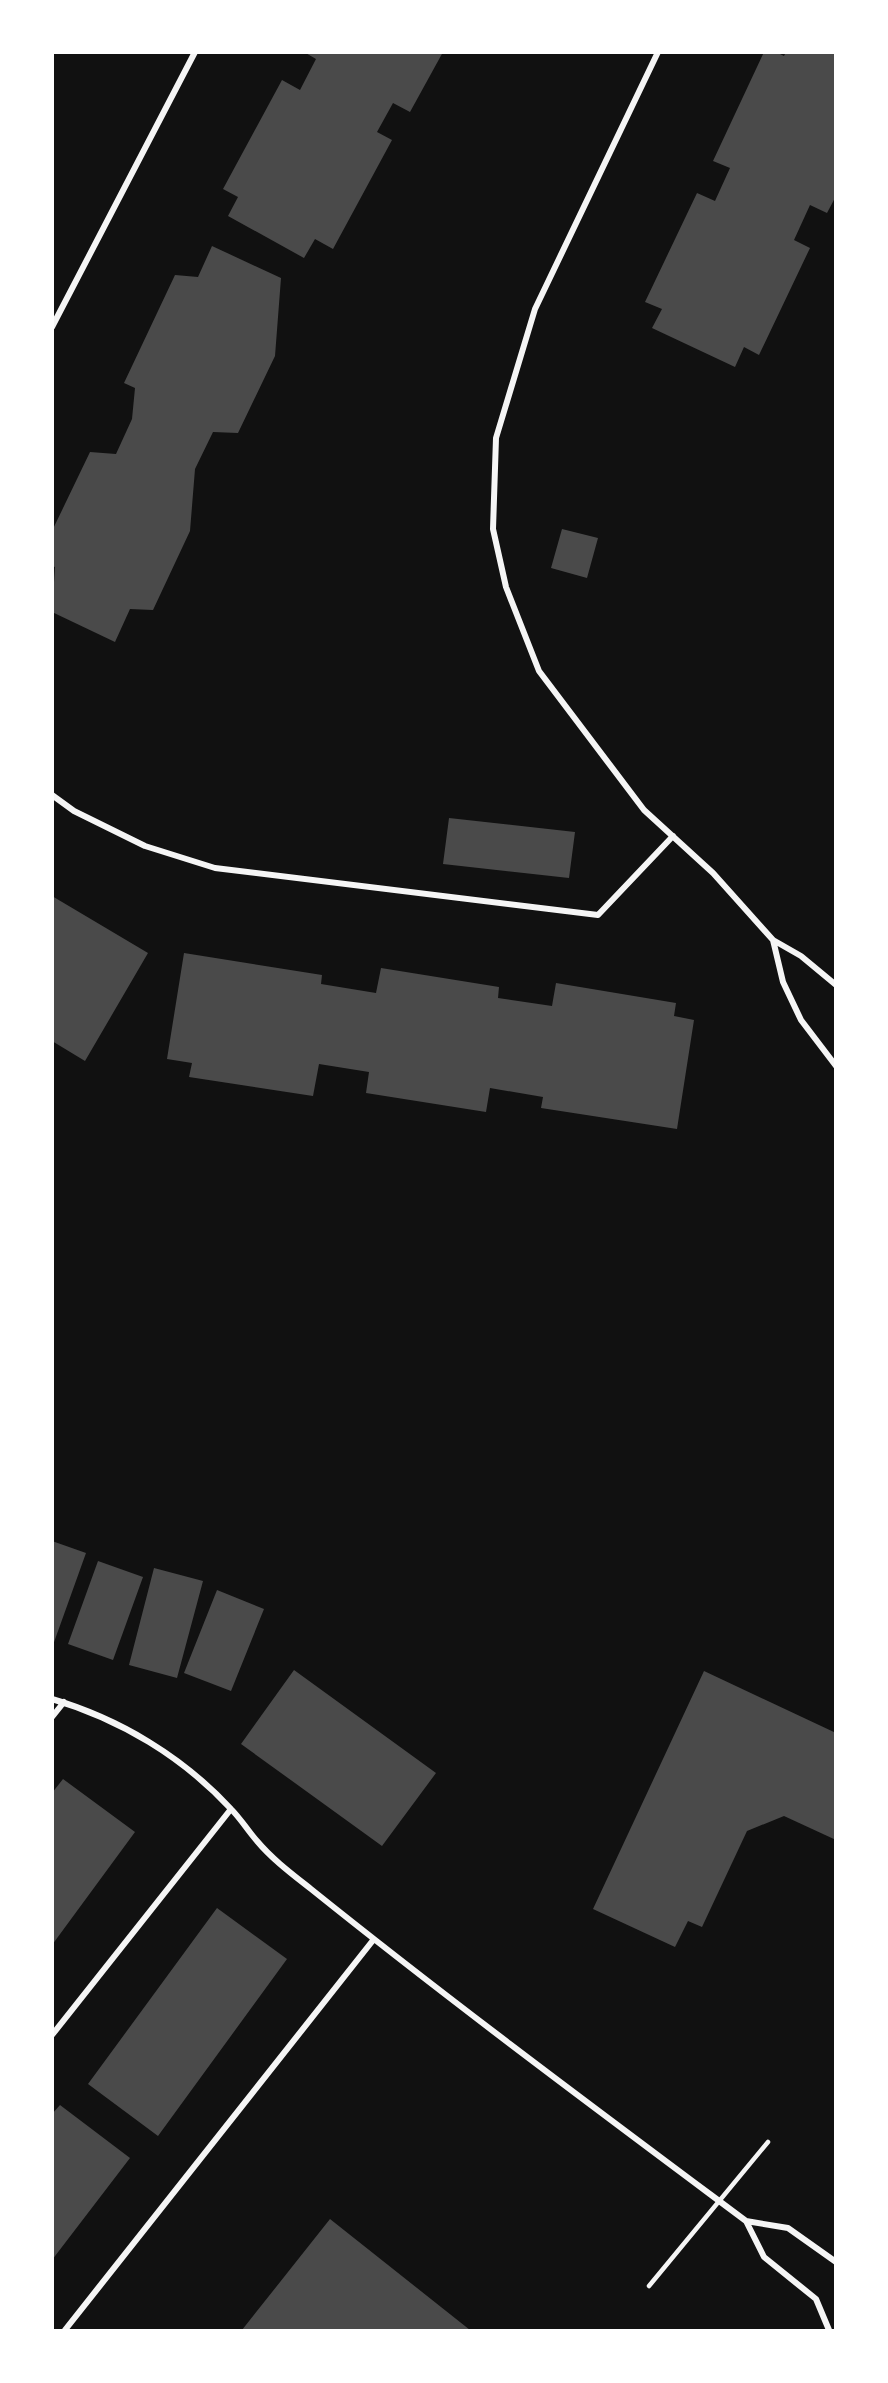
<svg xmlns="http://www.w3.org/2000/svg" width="888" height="2383" font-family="'Space Grotesk',sans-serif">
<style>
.building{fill:#4a4a4a}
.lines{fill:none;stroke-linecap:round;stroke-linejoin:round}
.service{stroke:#f5f5f5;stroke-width:4.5}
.minor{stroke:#f5f5f5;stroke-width:6}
</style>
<rect width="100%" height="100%" fill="#111"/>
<path class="building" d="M304,52H443L410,112L393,103L377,132L392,140L333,249L315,239L304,258L228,216L238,197L223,189L282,80L300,90L316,59Z
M764,52H776L784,56L786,52H836V196L827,213L810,205L794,240L810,248L759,355L744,347L735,367L652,328L662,309L645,302L697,193L715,201L730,168L713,161Z
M212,246L281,278L275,356L238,433L213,432L195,469L190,531L153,610L130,609L115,642L52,612L55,567L52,566V531L90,452L116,454L132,419L135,388L124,383L175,275L198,277Z
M562,529L598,538L587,578L551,568Z
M449,818L575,832L569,878L443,864Z
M52,896L148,953L85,1061L52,1041Z
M184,953L322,975L321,984L376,993L381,968L499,987L498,998L552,1006L556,983L676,1003L674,1016L694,1020L677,1129L541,1108L543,1097L490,1088L486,1112L366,1093L369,1072L319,1064L313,1096L189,1077L192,1063L167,1059Z
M52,1541L86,1553L53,1645H52Z
M98,1561L143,1577L113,1660L68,1644Z
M154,1568L203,1581L177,1678L129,1665Z
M217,1590L264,1609L231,1691L184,1673Z
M294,1670L436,1773L382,1846L241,1744Z
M704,1671L836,1733V1840L784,1816L747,1831L702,1927L688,1921L675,1947L593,1909Z
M63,1779L135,1832L52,1945V1793Z
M217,1908L287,1959L158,2136L88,2084Z
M60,2105L130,2158L52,2260V2114Z
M330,2219L470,2330H242Z"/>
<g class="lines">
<path class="service" d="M649,2286L768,2142"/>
<path class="minor" d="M658,52L535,309L496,438L493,529L506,587L539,671L644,810L713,873L773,940L801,956L836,985
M52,327L195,52
M52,795L74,811L145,846L215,868L598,915L673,836
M773,940L783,982L801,1020L836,1066
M52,1699C120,1719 183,1757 231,1809C241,1819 248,1831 257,1841C272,1859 292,1874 311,1889C453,2003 600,2112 746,2221L764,2257L816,2299L829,2330
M52,1717L64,1702
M52,2035L231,1809
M746,2221L788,2228L836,2262
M65,2330L374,1939"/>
</g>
<rect width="888" height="2383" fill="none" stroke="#ffffff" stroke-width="108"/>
</svg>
